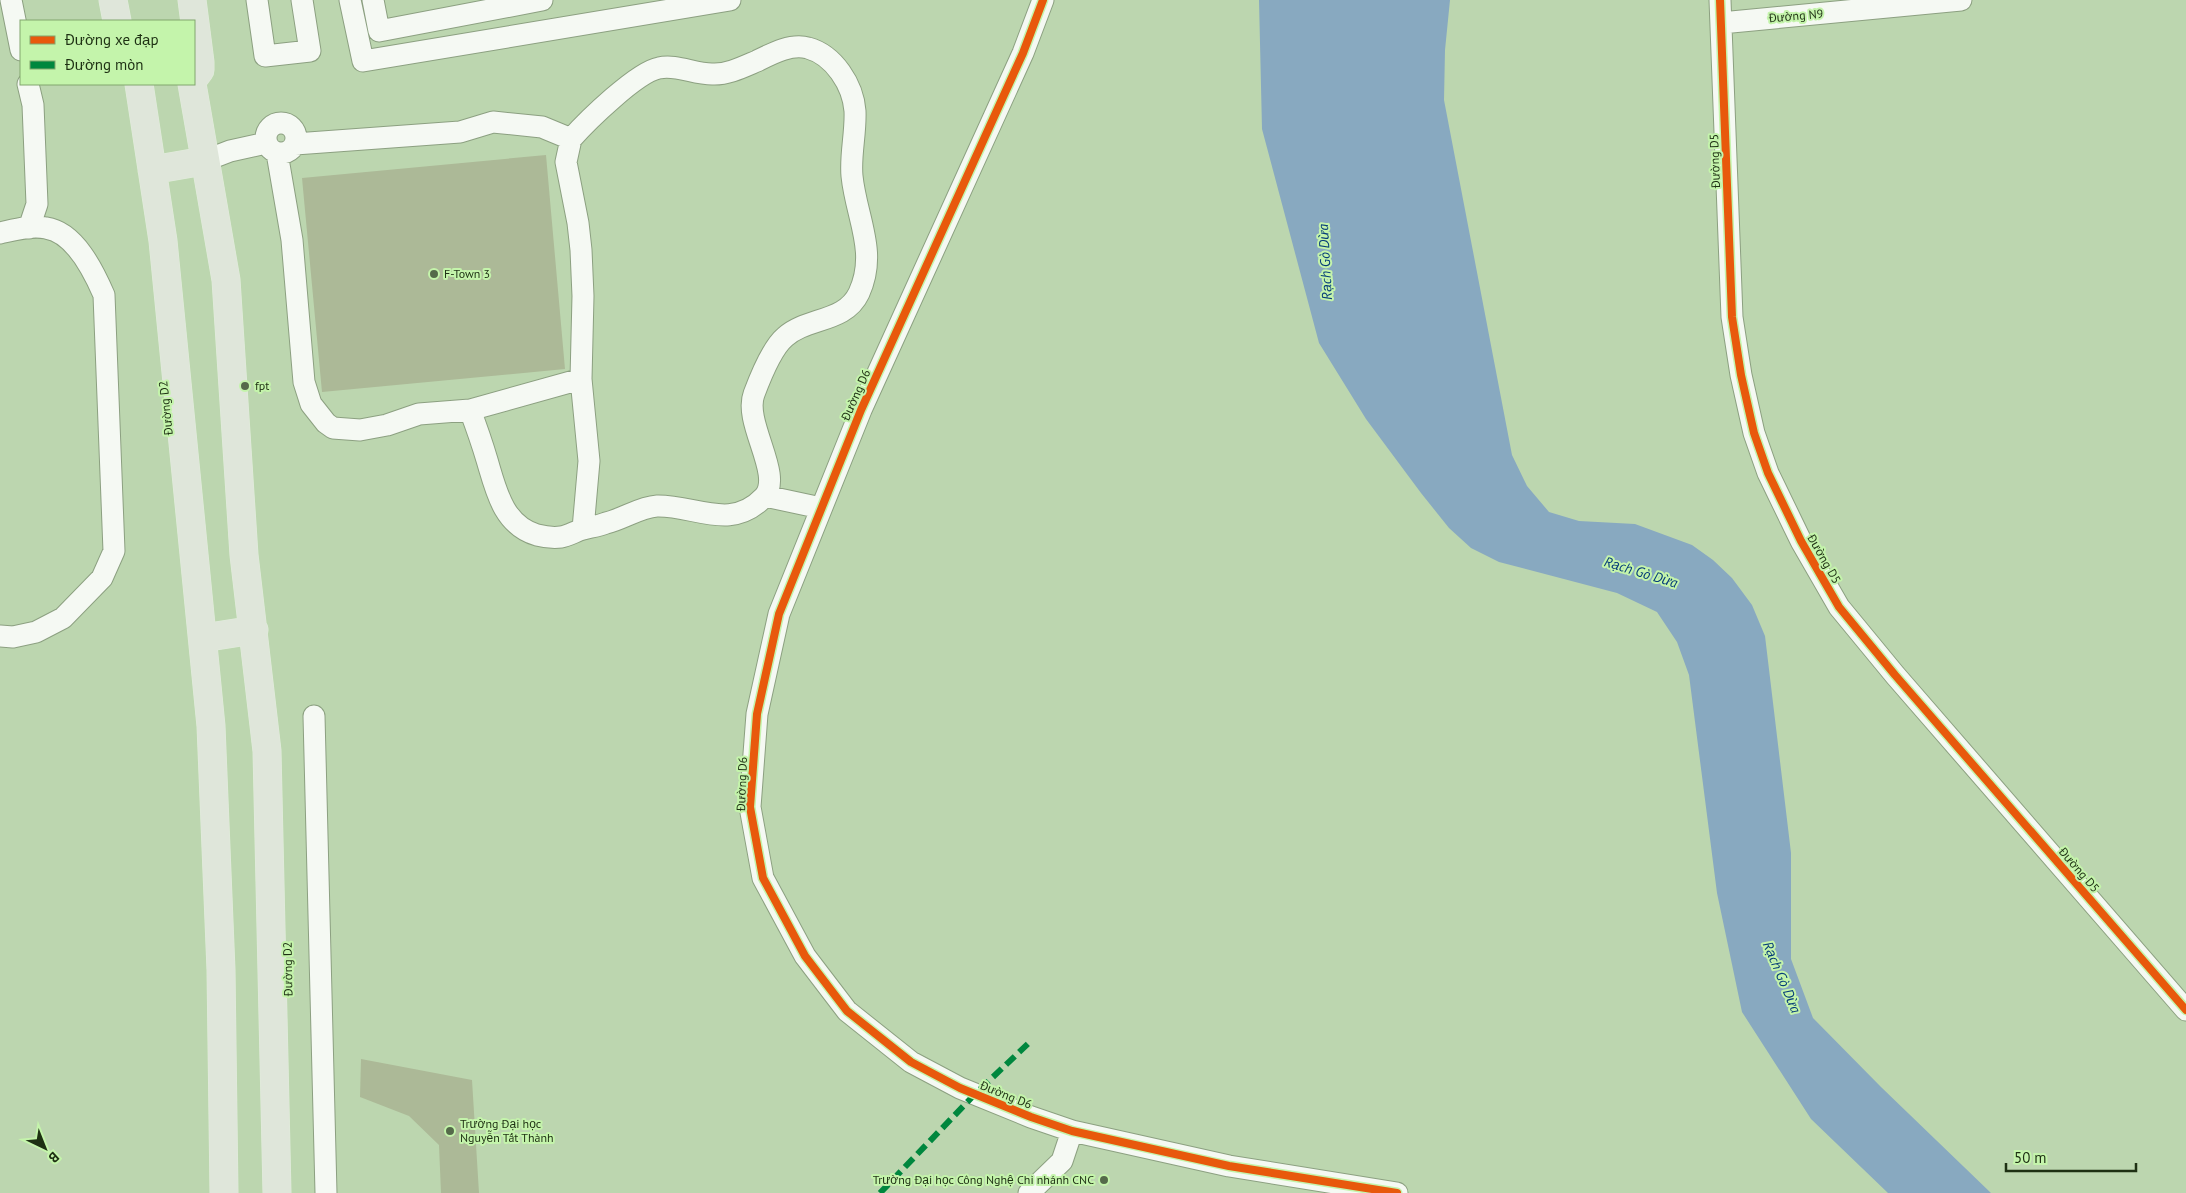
<svg xmlns="http://www.w3.org/2000/svg" width="2186" height="1193" font-family="'PT Sans',sans-serif">
<style>
.water{fill:#88a9c0}
.building{fill:#acb997}
.lines{fill:none;stroke-linecap:round;stroke-linejoin:round}
.minor-casing{stroke:#8ca081;stroke-width:23}
.major-casing{stroke:#e1eddb;stroke-width:29}
.minor{stroke:#f5f9f3;stroke-width:21}
.major{stroke:#dfe6da;stroke-width:28}
.quiet{stroke:#00873e;stroke-width:6;stroke-dasharray:12 6;stroke-linecap:butt}
.cycleway-casing{stroke:#c4f4ab;stroke-width:11}
.cycleway{stroke:#e8590c;stroke-width:8}
.poi-dot{fill:#556a4a;stroke:#c4f4ab;stroke-width:2}
.labels{text-anchor:middle;stroke-width:4;stroke-linejoin:round;paint-order:stroke}
.street-label{font-size:12px;fill:#1e3013;stroke:#c4f4ab}
.poi-label{font-size:12px;fill:#1e3013;stroke:#c4f4ab;text-anchor:start}
.water-label{font-size:14px;font-style:italic;fill:#073e79;stroke:#c4f4ab}
</style>
<rect width="100%" height="100%" fill="#bcd6af"/>
<path class="water" d="M1259,0H1450L1445,50L1444,100L1512,455L1527,486L1549,512L1579,521L1635,524L1692,545L1713,560L1732,578L1752,605L1765,636L1791,853V959L1813,1018L1881,1087L1991,1193H1888L1811,1119L1742,1012L1717,893L1689,675L1677,642L1657,612L1617,593L1499,562L1471,548L1449,528L1421,493L1366,419L1319,343L1262,129Z"/>
<path class="building" d="M546,155L565,369L322,392L302,178Z
M361,1059L472,1080L479,1193H441L439,1145L409,1116L360,1097Z"/>
<g class="lines">
<g class="minor-casing">
<path id="minor" d="M11,0L21,50
M257,0L265,56L310,51L302,0
M350,0L363,61L730,0
M373,0L379,31L542,0
M1043,0L1023,53L861,410L779,614L757,714L750,807L763,878L805,956L847,1011L911,1062L960,1088L1031,1117L1072,1131L1229,1166L1397,1193
M1720,0L1732,317L1741,375L1754,433L1768,473L1801,541L1839,607L1895,675L2186,1010
M1721,23L1961,0
M28,84L33,105L37,204L29,228
M266 138a15 15 0 1 1 30 0a15 15 0 1 1-30 0Z
M295,144L460,132L493,122L542,127L571,139L566,162L578,223L581,250L583,296L581,379L589,461L583,529
M277,153L292,240L304,382L311,404L326,423L333,428L360,430L387,425L419,414L470,410L581,379
M204,161L230,151L266,143
M0,233C14,230 31,225 46,228C75,232 94,272 104,295L114,551L102,578L63,618L36,632L13,637L0,636
M470,410C476,426 482,443 487,460C496,490 503,525 537,535C545,537 553,538 561,537C568,536 576,531 583,529C591,527 599,526 606,523C623,519 640,507 657,506C695,505 731,532 764,497C784,475 743,423 754,394C760,378 772,348 785,337C807,317 845,323 859,293C878,252 856,217 852,176C850,155 856,133 855,111C853,85 834,55 808,48C791,43 771,54 757,61C743,67 727,75 712,74C694,74 676,64 659,68C637,72 587,121 571,139
M765,496L821,508
M314,716L326,1193
M1029,1193L1062,1161L1072,1131"/>
</g>
<g class="major-casing">
<path id="major" d="M113,0L117,21
M192,0L200,62V70L194,78
M139,84L163,241L211,726L221,970L224,1193
M192,84L226,280L244,555L267,751L277,1193
M152,170L204,161
M203,638L254,630"/>
</g>
<use href="#minor" class="minor"/>
<use href="#major" class="major"/>
<path class="quiet" d="M880,1193L975,1094L1032,1040"/>
<g class="cycleway-casing">
<path id="cycleway" d="M1043,0L1023,53L861,410L779,614L757,714L750,807L763,878L805,956L847,1011L911,1062L960,1088L1031,1117L1072,1131L1229,1166L1397,1193
M1720,0L1732,317L1741,375L1754,433L1768,473L1801,541L1839,607L1895,675L2186,1010"/>
</g>
<use href="#cycleway" class="cycleway"/>
</g>
<g class="poi-dot">
<circle cx="434" cy="274" r="5"/>
<circle cx="245" cy="386" r="5"/>
<circle cx="450" cy="1131" r="5"/>
<circle cx="1104" cy="1180" r="5"/>
</g>
<g class="labels">
<g class="street-label">
<text transform="translate(1796 16) rotate(-5)" y="4">Đường N9</text>
<text transform="translate(1715 161) rotate(-92)" y="4">Đường D5</text>
<text transform="translate(856 395) rotate(-66)" y="4">Đường D6</text>
<text transform="translate(166 408) rotate(-96)" y="4">Đường D2</text>
<text transform="translate(1824 559) rotate(60)" y="4">Đường D5</text>
<text transform="translate(742 784) rotate(-88)" y="4">Đường D6</text>
<text transform="translate(2079 870) rotate(49)" y="4">Đường D5</text>
<text transform="translate(288 969) rotate(-91)" y="4">Đường D2</text>
<text transform="translate(1006 1095) rotate(22)" y="4">Đường D6</text>
</g>
<g class="poi-label">
<text x="444" y="278">F-Town 3</text>
<text x="255" y="390">fpt</text>
<text x="460" y="1128">Trường Đại học<tspan x="460" dy="14">Nguyễn Tất Thành</tspan></text>
<text x="1094" y="1184" text-anchor="end">Trường Đại học Công Nghệ Chi nhánh CNC</text>
</g>
<g class="water-label">
<text transform="translate(1325 262) rotate(-93)" y="5">Rạch Gò Dừa</text>
<text transform="translate(1641 572) rotate(17)" y="5">Rạch Gò Dừa</text>
<text transform="translate(1782 977) rotate(67)" y="5">Rạch Gò Dừa</text>
</g>
</g>
<rect x="20" y="20" width="175" height="65" fill="#c4f4ab" stroke="#82a66e"/>
<rect x="30" y="36" width="25" height="8" fill="#e8590c" stroke="#82a66e"/>
<text x="65" y="45" font-size="15" fill="#1e3013">Đường xe đạp</text>
<rect x="30" y="61" width="25" height="8" fill="#00873e" stroke="#82a66e"/>
<text x="65" y="70" font-size="15" fill="#1e3013">Đường mòn</text>
<g transform="translate(45 1148) rotate(137)" stroke="#c4f4ab" stroke-width="4" paint-order="stroke">
<path d="M0-4L9 19L0 12L-9 19Z" fill="#1e3013"/>
<text y="-8" font-size="14" font-weight="bold" text-anchor="middle" fill="#1e3013">B</text>
</g>
<path d="M2006 1163v8h130v-8" fill="none" stroke="#1e3013" stroke-width="2.5"/>
<text x="2014" y="1163" font-size="15" fill="#1e3013" stroke="#c4f4ab" stroke-width="4" paint-order="stroke">50 m</text>
</svg>
